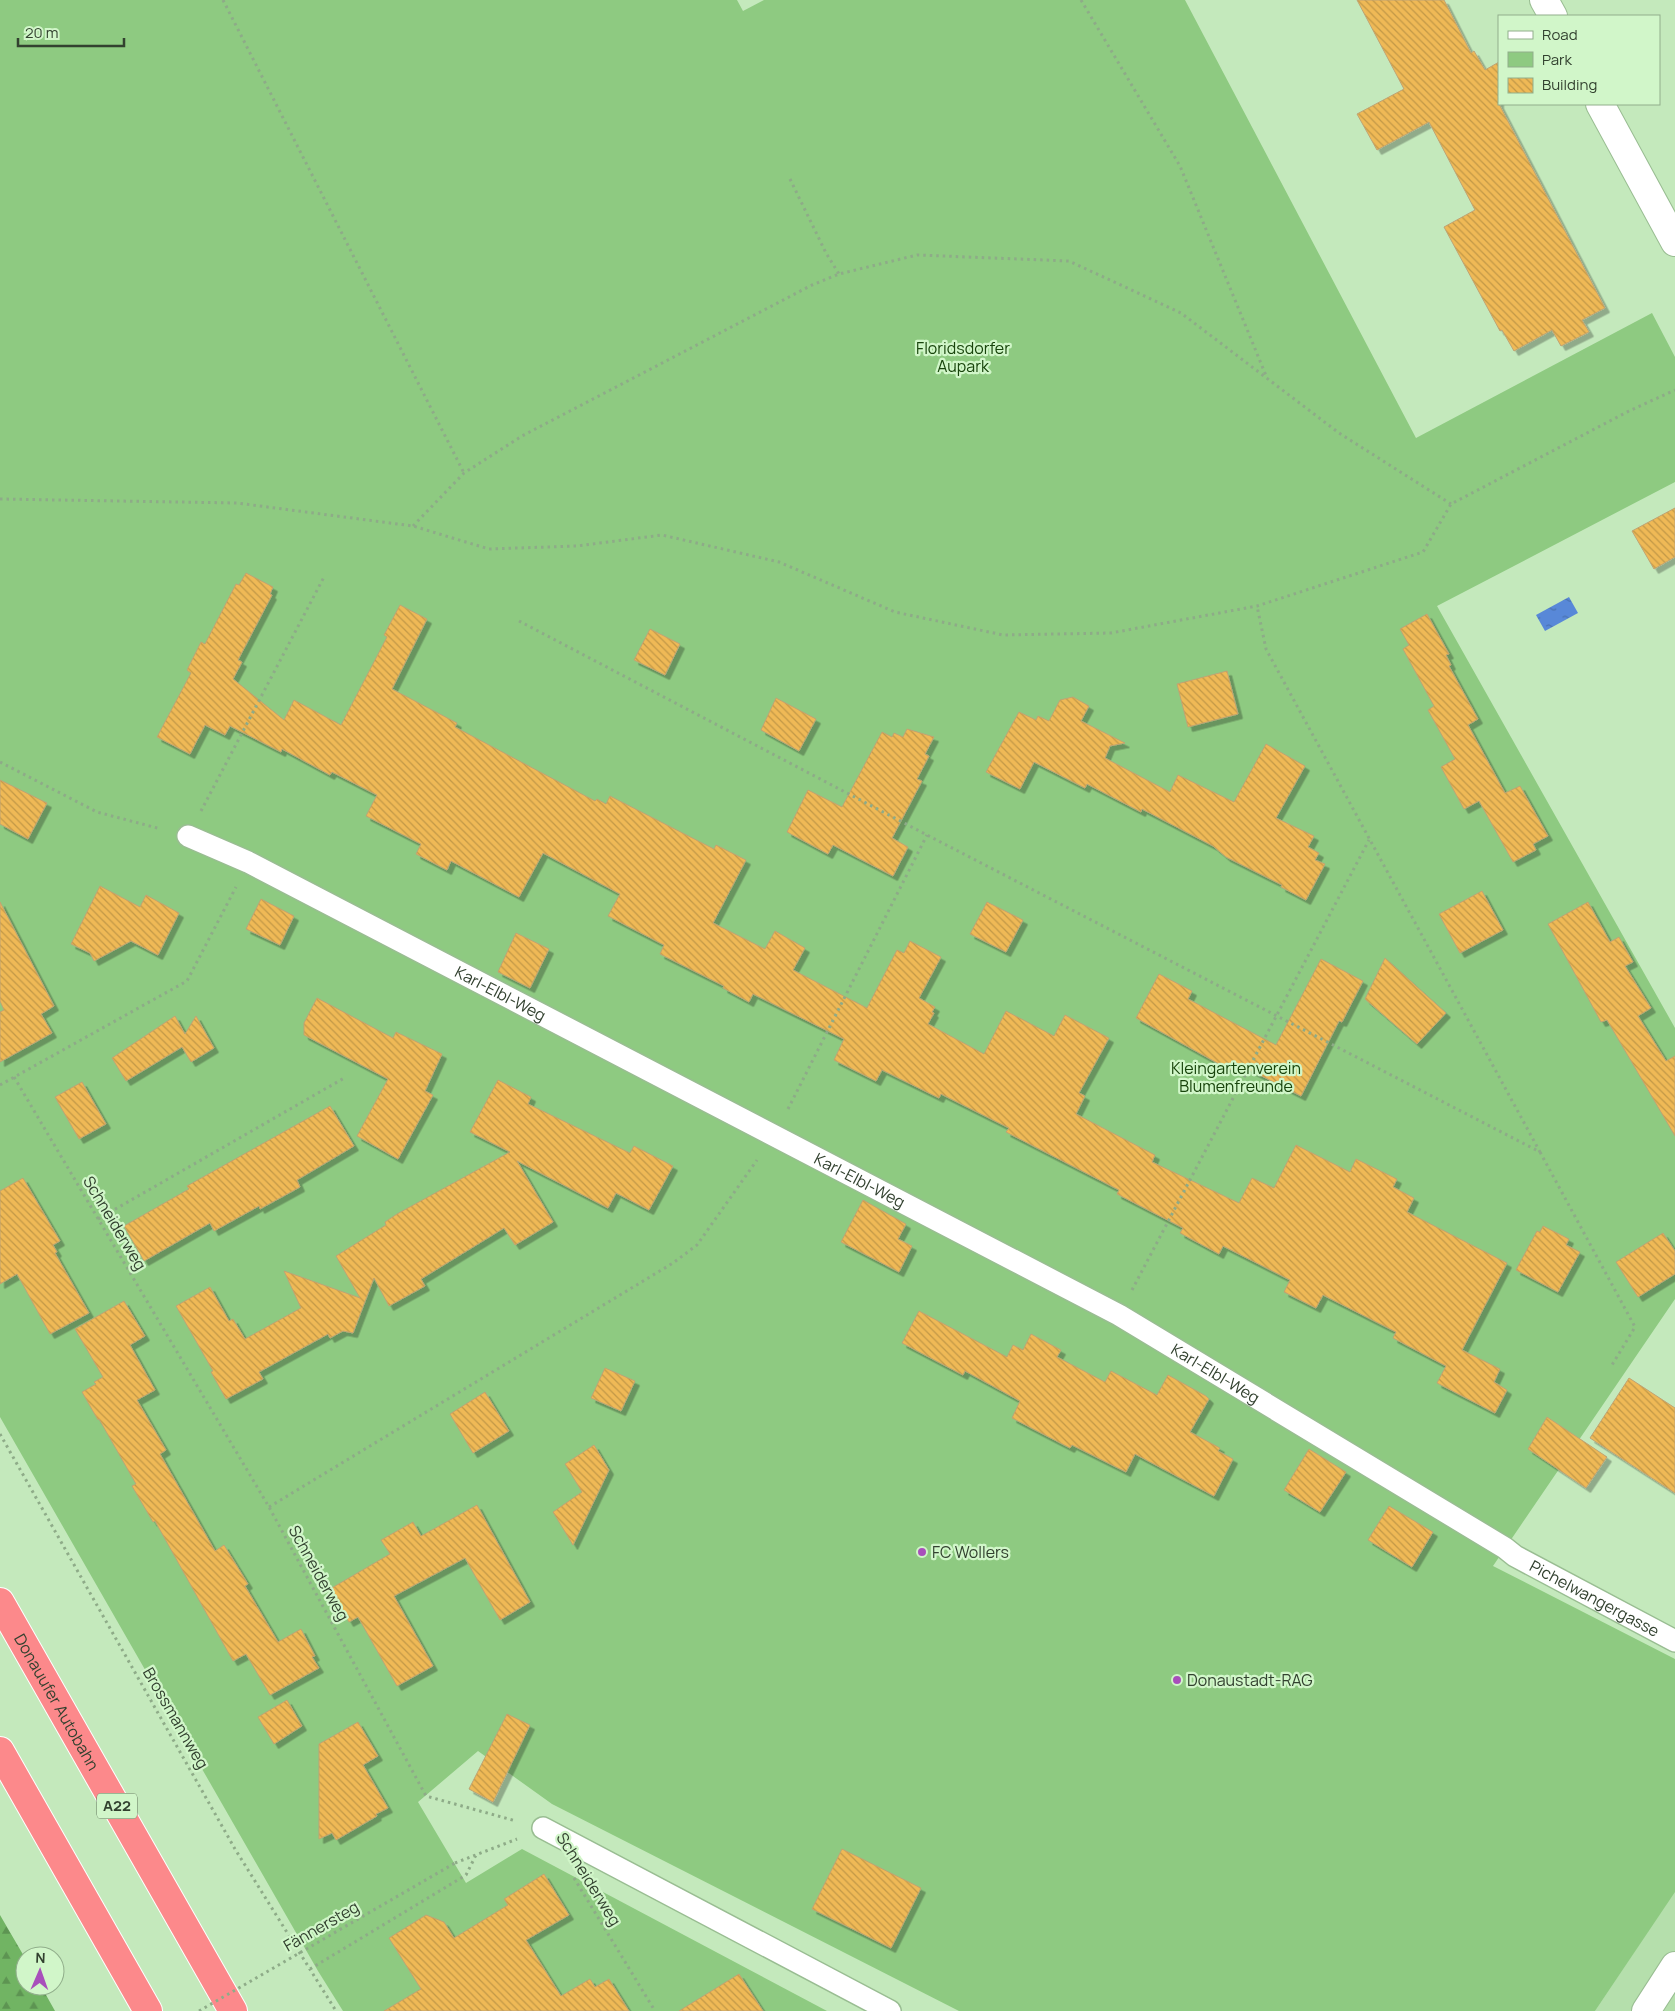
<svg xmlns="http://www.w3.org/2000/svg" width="1675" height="2011" font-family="Manrope,sans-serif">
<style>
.built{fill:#b5dfac}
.forest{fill:url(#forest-firs)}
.green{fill:#8eca81}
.water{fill:url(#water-ripples)}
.building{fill:url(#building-back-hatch);stroke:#bfa374;filter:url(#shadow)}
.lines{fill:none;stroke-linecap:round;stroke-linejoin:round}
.lane-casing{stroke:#99bd92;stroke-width:24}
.street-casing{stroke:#99bd92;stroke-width:30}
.secondary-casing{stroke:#99bd92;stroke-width:30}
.highway-casing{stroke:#fff;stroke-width:30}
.path{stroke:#8eab88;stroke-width:3;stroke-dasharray:2.5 4;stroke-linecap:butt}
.lane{stroke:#fff;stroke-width:21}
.street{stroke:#fff;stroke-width:28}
.secondary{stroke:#fff;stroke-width:28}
.highway{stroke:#fc898b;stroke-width:28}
.path-bridge{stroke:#8eab88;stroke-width:3;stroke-dasharray:2.5 4;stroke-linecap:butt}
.poi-dot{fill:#a84fbb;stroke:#d1f6c9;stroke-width:2}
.labels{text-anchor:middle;stroke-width:4.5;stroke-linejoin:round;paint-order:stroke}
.shield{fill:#d1f6c9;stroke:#62775d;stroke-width:1}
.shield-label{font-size:15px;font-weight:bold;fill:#32412f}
.park-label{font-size:16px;fill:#18440c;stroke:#d1f6c9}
.street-label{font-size:16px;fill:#32412f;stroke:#d1f6c9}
.poi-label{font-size:16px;fill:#32412f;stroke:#d1f6c9;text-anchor:start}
</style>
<defs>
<pattern id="forest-firs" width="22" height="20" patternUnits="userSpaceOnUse" patternTransform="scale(1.25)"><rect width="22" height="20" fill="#71b463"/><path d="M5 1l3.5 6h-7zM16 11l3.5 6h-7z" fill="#5d9452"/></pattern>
<pattern id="water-ripples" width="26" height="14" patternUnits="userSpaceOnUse" patternTransform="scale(1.25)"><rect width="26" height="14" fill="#5888d8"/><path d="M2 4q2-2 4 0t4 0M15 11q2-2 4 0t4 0" fill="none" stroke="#4971b0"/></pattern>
<pattern id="building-back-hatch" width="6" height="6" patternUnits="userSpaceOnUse" patternTransform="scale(1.25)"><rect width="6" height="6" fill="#efb956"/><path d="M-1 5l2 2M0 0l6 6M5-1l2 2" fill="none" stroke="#c29848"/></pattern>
<filter id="shadow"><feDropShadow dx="4.5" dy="4.5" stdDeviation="0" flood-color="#0004"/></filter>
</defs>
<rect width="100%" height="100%" fill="#c4e9bc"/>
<path class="built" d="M1675,1891V2011H1595Z"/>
<path class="forest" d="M0,1915L25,1958V1986H41L55,2011H0Z"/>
<path class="green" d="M0,0H737L743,11L764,0H1185L1416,438L1652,313L1675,357V482L1437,606L1675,1028V1299L1493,1566L1675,1659V1892L1595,2011H959L552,1804L478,1751L418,1802L466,1883L522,1849L827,2011H343L318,1971L0,1417Z"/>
<path class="water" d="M1569,597L1578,613L1545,631L1536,615Z"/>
<path class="building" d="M1357,0H1444L1471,53L1474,51L1485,70L1499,62V104L1605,308L1582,320L1589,332L1561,346L1552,330L1514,351L1502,330L1500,331L1444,227L1475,210L1429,122L1377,150L1357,114L1404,89Z
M1675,508V557L1654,569L1632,531Z
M246,573L273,587L270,594L272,595L238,660L242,662L233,679L284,720L294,700L341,725L387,637L384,635L400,605L427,619L392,689L457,723L455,727L595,801L597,799L606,804L610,796L714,849L716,845L746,860L713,923L765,949L775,931L805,948L793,970L867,1008L897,950L904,953L910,941L941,957L919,998L935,1007L932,1012L934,1013L928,1024L984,1054L1006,1011L1054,1036L1065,1015L1109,1038L1079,1093L1085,1096L1076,1114L1155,1155L1152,1162L1239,1203L1252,1178L1274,1188L1296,1145L1350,1172L1356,1159L1397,1179L1393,1187L1414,1198L1407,1212L1507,1263L1462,1350L1500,1369L1494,1382L1507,1390L1495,1413L1437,1383L1446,1366L1393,1338L1396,1332L1323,1295L1316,1308L1284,1292L1290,1280L1223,1246L1219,1254L1180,1233L1183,1228L1117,1194L1119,1190L1006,1132L1009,1128L941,1094L939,1098L882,1070L876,1081L834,1060L844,1039L753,994L749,1002L723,988L724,986L660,954L664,945L608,916L620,894L543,853L519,897L451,861L447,870L416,854L421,844L366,816L377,795L332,772L330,775L282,749L281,752L230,726L225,735L205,725L190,754L157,737L191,673L187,670L201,642L205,644L236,584L239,585Z
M1427,614L1449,654L1446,655L1451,665L1449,666L1478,719L1468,725L1505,793L1520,786L1548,836L1533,844L1536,850L1513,862L1479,801L1464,809L1441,767L1455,759L1428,710L1434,706L1403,649L1409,645L1400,629Z
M650,629L680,644L665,675L634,660Z
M1227,671L1238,714L1188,727L1177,684Z
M1073,697L1089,706L1081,721L1125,743L1110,746L1105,758L1170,792L1178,775L1234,802L1266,744L1305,766L1276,818L1314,836L1308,847L1319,853L1315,860L1325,864L1306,900L1281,887L1282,885L1226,857L1213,846L1142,809L1141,812L1087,784L1085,788L1034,762L1020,789L986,772L1019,712L1036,720L1038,716L1049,721L1060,700Z
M776,698L816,719L799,751L761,730Z
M907,729L934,737L925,754L929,756L917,779L922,781L892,838L908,847L893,876L833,845L828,854L787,832L808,790L842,807L882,732L892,737L894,733L903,737Z
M0,780L47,803L28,839L0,824Z
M100,886L140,907L146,895L179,913L158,955L131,941L94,961L90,953L71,944Z
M1482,891L1503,930L1460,953L1439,914Z
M261,899L294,916L280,945L246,929Z
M0,902L54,1006L41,1014L52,1033L0,1062V1012L4,1010L0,1001Z
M987,902L1023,920L1006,952L970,934Z
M1588,902L1610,942L1619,937L1633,962L1625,966L1651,1008L1638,1016L1666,1061L1675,1056V1136L1607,1020L1601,1022L1548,924Z
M516,933L549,949L530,988L498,972Z
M1385,958L1446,1013L1417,1044L1365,999Z
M1321,959L1363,981L1342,1022L1339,1021L1301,1096L1234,1062L1230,1070L1136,1018L1159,974L1192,991L1188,999L1276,1045Z
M317,998L393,1038L396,1032L442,1054L425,1091L433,1095L398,1159L357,1136L388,1079L304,1035V1023Z
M175,1016L185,1034L196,1016L214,1048L191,1062L182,1047L126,1081L112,1058Z
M498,1080L531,1097L528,1104L630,1153L634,1146L673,1166L649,1210L616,1193L608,1208L517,1161L553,1222L515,1245L504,1228L421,1279L425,1286L389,1306L374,1278L353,1333L343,1331L330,1338L328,1334L259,1372L263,1379L226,1399L211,1372L213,1371L176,1306L210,1287L229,1321L233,1319L245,1339L301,1308L284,1271L360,1298L336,1256L386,1225L385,1222L397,1214L510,1152L470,1132Z
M82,1082L106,1124L79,1139L55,1097Z
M330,1106L354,1146L297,1180L300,1187L260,1209L259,1206L214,1231L210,1223L144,1261L124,1226L189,1189L187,1186Z
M23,1178L60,1241L53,1245L57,1252L55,1253L89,1313L50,1334L17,1274L0,1284V1191Z
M863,1200L906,1224L898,1239L912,1246L899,1272L841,1242Z
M1543,1226L1569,1239L1566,1245L1580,1252L1558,1292L1516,1270L1537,1231L1540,1232Z
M1663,1233L1675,1251V1274L1638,1297L1616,1262Z
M124,1301L145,1336L130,1345L155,1390L137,1400L166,1450L160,1454L215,1551L224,1545L248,1584L245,1586L278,1642L301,1629L315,1656L312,1657L319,1668L270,1695L246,1654L233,1661L155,1521L153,1522L132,1486L136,1484L99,1419L98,1420L82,1392L96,1384L94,1382L103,1377L75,1329Z
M919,1311L1007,1357L1013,1345L1023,1350L1031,1334L1061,1350L1057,1357L1105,1382L1111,1371L1157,1395L1168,1375L1206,1396L1209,1399L1190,1432L1220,1448L1218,1451L1233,1459L1214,1496L1135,1454L1126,1472L1072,1445L1070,1448L1012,1418L1020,1401L965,1371L963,1375L902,1343Z
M605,1368L635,1381L621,1411L591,1398Z
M1629,1378L1675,1408V1493L1590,1438Z
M485,1392L509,1431L473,1453L450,1414Z
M1547,1417L1607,1457L1586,1488L1528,1449Z
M594,1445L609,1470L573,1545L553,1512L582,1492L565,1464Z
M1309,1449L1346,1472L1320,1512L1284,1490Z
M477,1505L530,1602L500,1620L465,1558L394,1596L433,1666L397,1686L358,1617L349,1622L330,1589L390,1554L381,1540L413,1522L421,1536Z
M1389,1506L1433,1532L1412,1567L1368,1540Z
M287,1700L302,1726L274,1744L258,1717Z
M507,1714L530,1725L493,1802L469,1789Z
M358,1722L378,1756L363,1765L388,1808L376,1814L377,1816L336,1840L332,1833L319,1839V1744Z
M842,1849L921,1888L891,1948L812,1909Z
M544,1874L569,1915L526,1940L561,1996L590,1979L595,1987L609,1979L629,2011H384L421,1989L389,1938L426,1915L444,1922L454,1938L508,1905L504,1899Z
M739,1974L763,2011H679Z"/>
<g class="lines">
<g class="lane-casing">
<g id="lane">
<path id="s1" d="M188,836L248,862L1119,1315L1505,1548L1515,1556L1675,1641"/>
<path d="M543,1828L890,2011"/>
</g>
</g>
<g class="street-casing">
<path id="street" d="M1646,2011L1675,1966"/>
</g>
<g class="secondary-casing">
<path id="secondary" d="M1544,0L1553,16
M1600,104L1675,242"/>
</g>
<g class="highway-casing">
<g id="highway">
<path id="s2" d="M0,1602L233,2011"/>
<path d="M0,1751L148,2011"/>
</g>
</g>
<path class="path" d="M223,0L464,473
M1081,0L1180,166L1267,378
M790,179L826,253L839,274
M0,499L237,503L413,526L489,549L577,546L662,535L779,562L895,612L1003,635L1111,633L1257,606L1423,552L1451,504L1629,411L1675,390
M413,526L464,473L522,436L812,285L839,274L917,255L1069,261L1181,313L1339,433L1451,504
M519,621L927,835L1540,1152L1266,649L1257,606
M0,762L97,812L161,829
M201,811L324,577
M14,1077L269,1507L426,1796L516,1821
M0,1085L187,981L236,887
M788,1109L927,835
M1540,1152L1635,1327L1612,1365
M98,1219L346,1077
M1132,1290L1369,840
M0,1434L235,1849L336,2011
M269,1507L673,1263L697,1245L757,1160
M455,1863L517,1839
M574,1878L655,2011
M310,1969L466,1875L476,1855"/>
<use href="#lane" class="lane"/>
<use href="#street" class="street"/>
<use href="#secondary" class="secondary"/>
<use href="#highway" class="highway"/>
<path class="path-bridge" d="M199,2011L455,1863"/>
</g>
<g class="poi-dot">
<circle cx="922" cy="1552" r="5"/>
<circle cx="1177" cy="1680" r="5"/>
</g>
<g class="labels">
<rect class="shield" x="97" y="1793.5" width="40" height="25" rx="4"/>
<g class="shield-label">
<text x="117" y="1811">A22</text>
</g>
<g class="park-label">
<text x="963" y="354">Floridsdorfer<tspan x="963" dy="18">Aupark</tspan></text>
<text x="1236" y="1074">Kleingartenverein<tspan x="1236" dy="18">Blumenfreunde</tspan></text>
</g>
<g class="street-label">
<text dy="6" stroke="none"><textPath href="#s1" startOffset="350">Karl-Elbl-Weg</textPath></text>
<text dy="6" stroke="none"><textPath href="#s1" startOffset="755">Karl-Elbl-Weg</textPath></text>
<text transform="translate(115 1223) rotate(59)" y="6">Schneiderweg</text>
<text dy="6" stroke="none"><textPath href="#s1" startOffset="1160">Karl-Elbl-Weg</textPath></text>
<text transform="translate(319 1573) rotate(61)" y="6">Schneiderweg</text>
<text dy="6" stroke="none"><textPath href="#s1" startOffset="1601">Pichelwangergasse</textPath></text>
<text dy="6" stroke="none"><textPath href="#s2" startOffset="115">Donauufer Autobahn</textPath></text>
<text transform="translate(176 1718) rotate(60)" y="6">Brossmannweg</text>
<text transform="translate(589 1879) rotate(58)" y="6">Schneiderweg</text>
<text transform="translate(321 1926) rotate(-30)" y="6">Fännersteg</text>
</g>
<g class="poi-label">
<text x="932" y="1558">FC Wollers</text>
<text x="1187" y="1686">Donaustadt-RAG</text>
</g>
</g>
<rect x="1498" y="15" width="162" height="90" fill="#d1f6c9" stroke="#91ae8b"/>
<rect x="1508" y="31" width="25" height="8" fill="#ffffff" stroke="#91ae8b"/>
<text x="1542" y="40" font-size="15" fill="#32412f">Road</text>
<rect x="1508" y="52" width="25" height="15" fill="#8eca81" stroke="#91ae8b"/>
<text x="1542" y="65" font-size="15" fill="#32412f">Park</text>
<rect x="1508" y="78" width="25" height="15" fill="url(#building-back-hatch)" stroke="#91ae8b"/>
<text x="1542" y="90" font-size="15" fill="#32412f">Building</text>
<g transform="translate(40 1971) rotate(2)"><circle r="24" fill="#d1f6c9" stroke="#91ae8b"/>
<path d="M0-4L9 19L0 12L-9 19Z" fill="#a84fbb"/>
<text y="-8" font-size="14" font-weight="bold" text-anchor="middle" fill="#32412f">N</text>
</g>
<path d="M18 38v8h106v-8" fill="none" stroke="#32412f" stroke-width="2.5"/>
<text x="25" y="38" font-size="15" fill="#32412f" stroke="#d1f6c9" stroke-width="4" paint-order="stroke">20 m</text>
</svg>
